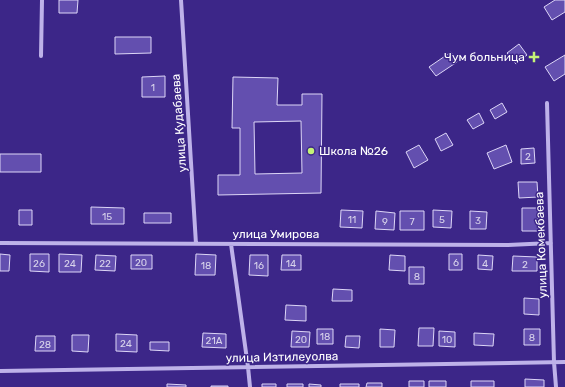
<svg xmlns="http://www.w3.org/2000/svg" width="565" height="387" font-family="Rubik,sans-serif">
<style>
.building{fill:#634faf;stroke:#ddd6f7;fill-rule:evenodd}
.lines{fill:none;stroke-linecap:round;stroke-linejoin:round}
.minor{stroke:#beb2e9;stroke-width:4}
.poi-dot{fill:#c4f277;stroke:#3c2688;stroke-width:1.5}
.labels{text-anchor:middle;stroke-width:3;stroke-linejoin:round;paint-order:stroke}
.number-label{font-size:10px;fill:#d8d3eb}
.poi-label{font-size:12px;fill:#fff;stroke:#3c2688;text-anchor:end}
.street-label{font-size:12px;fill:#fff;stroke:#3c2688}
</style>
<rect width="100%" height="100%" fill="#3c2688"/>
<path class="building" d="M59,0H78L77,13H59Z
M555,0H565V12L552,20L544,7Z
M115,37H151V53L115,54Z
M519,44L527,55L516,64L507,53Z
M451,52L457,62L436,76L429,67Z
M565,55V74L554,81L545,67Z
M165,76V97H142V77Z
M233,77L278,78L277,105H302V94H322L321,193L218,195V175H240V128H232ZM301,121L302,173L255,174L254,122Z
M502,103L507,112L495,119L490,110Z
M479,113L484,123L473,129L467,120Z
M446,133L453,145L441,151L435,139Z
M419,145L428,160L414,168L406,152Z
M506,145L512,162L494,169L487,153Z
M534,148L535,163L521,164V149Z
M0,154H41V172H0Z
M518,182H537L538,197L519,198Z
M91,207L124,208V224H91Z
M522,208H538V231H522Z
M19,210H32V225H19Z
M341,210L363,211L362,228L340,227Z
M433,210L452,211L451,228L433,227Z
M376,211L395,213L394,230L375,229Z
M400,211H424V230H400Z
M470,211L487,212L486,229H470Z
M144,213H171V223H144Z
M0,254L10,255L9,271H0Z
M30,254H49V272L30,271Z
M59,254L82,255L81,272H59Z
M196,254L216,255L215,275H195Z
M449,254H462V270H449Z
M96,255L116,256L115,271L95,270Z
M131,255H152V269H131Z
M250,255H268V276L249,275Z
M282,255H301V270H281Z
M390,255L405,256V271L389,270Z
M478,255L493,256L492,270L478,269Z
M513,256L537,257V271H512Z
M409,267H424V284H409Z
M333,289L352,290V301H332Z
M524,298L539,299V315L524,314Z
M286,305L306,306V321L285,320Z
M419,328H434L433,346H418Z
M317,329H333V344H317Z
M380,329L395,330L394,347H380Z
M524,329H540V345H524Z
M292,331L310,332L309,347H291Z
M439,331L455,332V347L439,346Z
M203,333L226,334V348L202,347Z
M474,333L494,334L493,346L474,345Z
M116,334L137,335V352L116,351Z
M72,335H89L88,352L72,351Z
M36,336H55V351H35Z
M346,336H360L359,348L345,347Z
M150,342H169V351L150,350Z
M525,379L544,380V387H525Z
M409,381H424V387H409Z
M429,381H446V387H429Z
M471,381H494V387H471Z
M367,383H382V387H366Z
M167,384L186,385V387H167Z
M262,384H276V387H262Z
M287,384H303V387H287Z
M309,384L321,385V387H309Z
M340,384H359V387H340Z
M211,386H228V387H211Z"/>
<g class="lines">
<path class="minor" d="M181,0L196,244
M41,56L42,0
M547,103L554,362L556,387
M0,243L508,245L551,243
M231,244L248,367L250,387
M0,371L565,362"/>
</g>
<g class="poi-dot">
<path d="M532 51h4v4h4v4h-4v4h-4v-4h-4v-4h4z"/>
<circle cx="311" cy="151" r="4"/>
</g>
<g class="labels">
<g class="number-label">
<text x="153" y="91">1</text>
<text x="528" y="160">2</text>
<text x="107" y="220">15</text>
<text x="352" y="223">11</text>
<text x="442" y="223">5</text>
<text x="478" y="224">3</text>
<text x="385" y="225">9</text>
<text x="412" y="225">7</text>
<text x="141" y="266">20</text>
<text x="456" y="266">6</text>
<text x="39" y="267">26</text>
<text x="70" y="267">24</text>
<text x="105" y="267">22</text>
<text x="291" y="267">14</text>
<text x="485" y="267">4</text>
<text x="525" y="268">2</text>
<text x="206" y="269">18</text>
<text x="259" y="269">16</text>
<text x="417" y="280">8</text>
<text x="325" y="340">18</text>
<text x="532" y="341">8</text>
<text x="301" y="343">20</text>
<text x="447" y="343">10</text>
<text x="214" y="344">21А</text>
<text x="126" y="347">24</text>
<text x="45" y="348">28</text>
</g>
<g class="poi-label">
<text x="525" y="61">Чум больница</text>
<text x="319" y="155" text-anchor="start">Школа №26</text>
</g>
<g class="street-label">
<text transform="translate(179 123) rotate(-94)" y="4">улица Кудабаева</text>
<text x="276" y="238">улица Умирова</text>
<text transform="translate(541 245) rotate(-92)" y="4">улица Комекбаева</text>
<text transform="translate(282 357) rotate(-1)" y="4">улица Изтилеуолва</text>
</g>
</g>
</svg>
